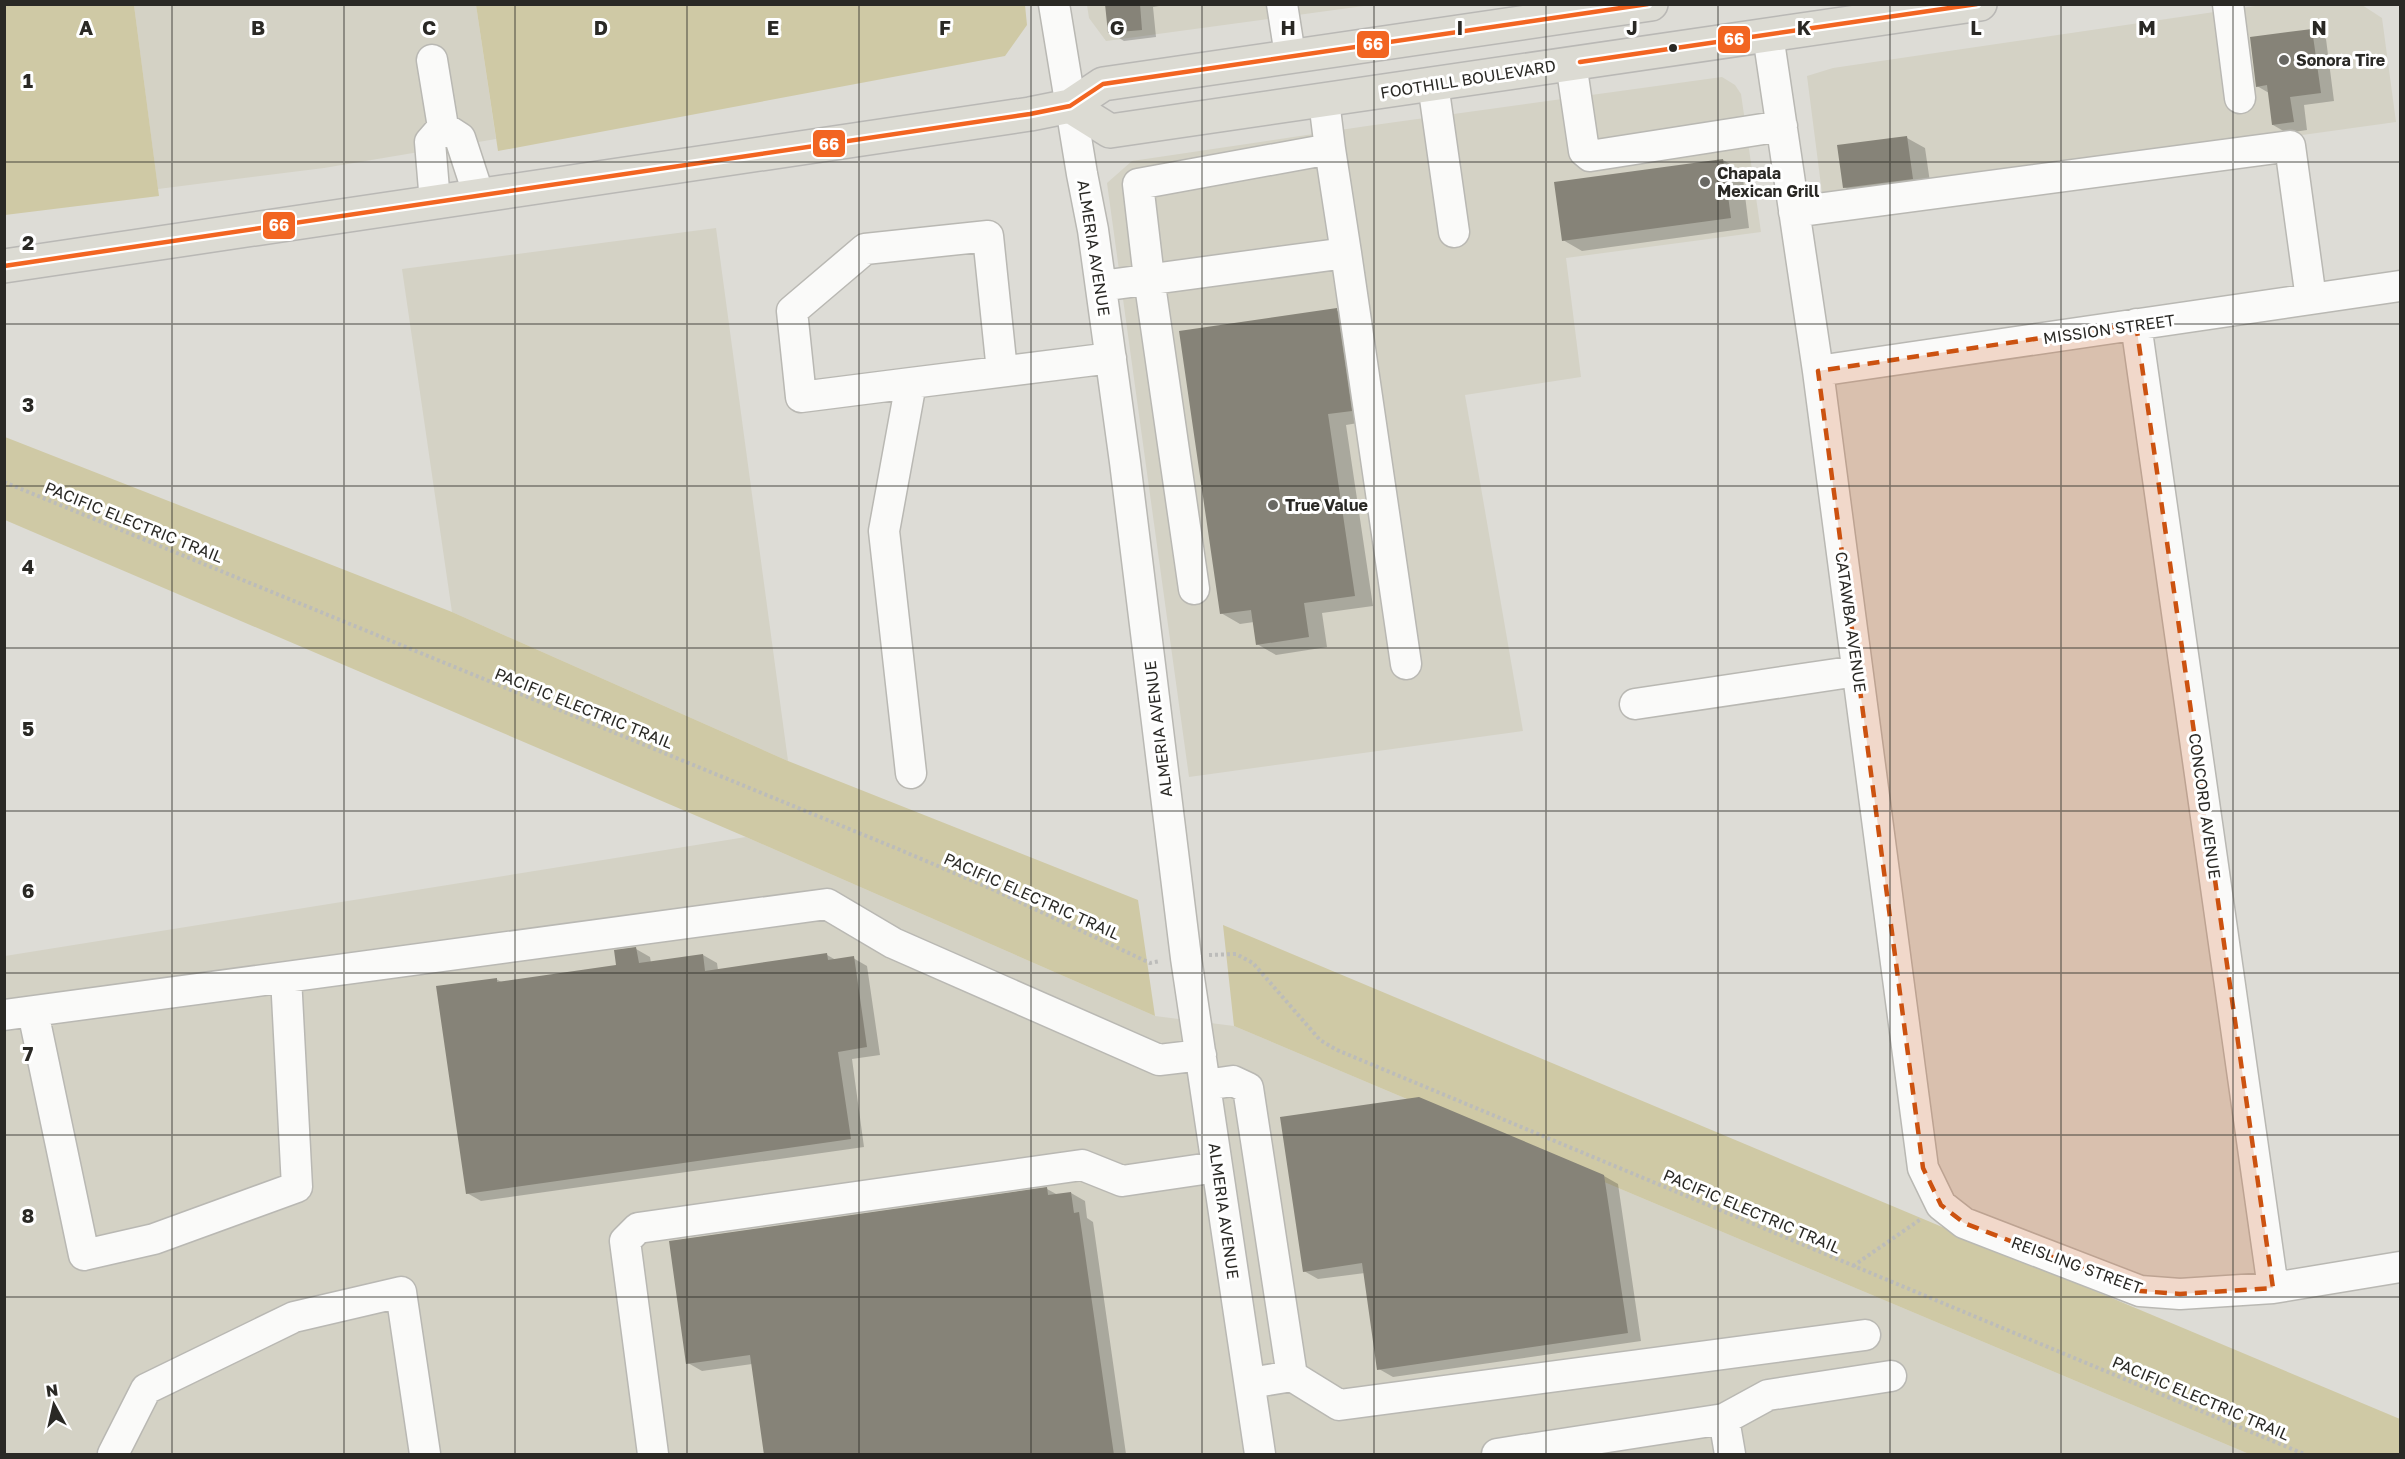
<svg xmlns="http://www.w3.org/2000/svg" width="2405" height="1459" font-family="'Golos Text',sans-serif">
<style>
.built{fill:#d4d2c5}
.green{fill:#cfc9a5}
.shadow{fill:#0003}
.building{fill:#868378}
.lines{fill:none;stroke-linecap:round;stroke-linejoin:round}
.minor-casing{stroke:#b9b8b3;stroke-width:33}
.major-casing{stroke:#b9b8b5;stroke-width:36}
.path{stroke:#bcbcba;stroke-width:4;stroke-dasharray:3 3;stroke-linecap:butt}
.minor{stroke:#fafaf9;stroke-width:30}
.major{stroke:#dcdbd3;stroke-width:33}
.bus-1-casing{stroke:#fff;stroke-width:9}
.bus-1{stroke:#f26522;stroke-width:4.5}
.marked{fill:#cc5210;fill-opacity:0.2;stroke:#cc5210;stroke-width:4.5;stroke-dasharray:12 8;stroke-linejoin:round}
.grid{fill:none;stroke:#2a2925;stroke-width:1.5;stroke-opacity:0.55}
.bus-dot{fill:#2a2925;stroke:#fff;stroke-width:2}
.poi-dot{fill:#696863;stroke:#fff;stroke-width:2}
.labels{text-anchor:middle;stroke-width:6;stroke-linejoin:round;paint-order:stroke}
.poi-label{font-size:16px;font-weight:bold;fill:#2a2925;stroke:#fff;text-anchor:start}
.street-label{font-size:16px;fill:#2a2925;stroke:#fff}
.grid-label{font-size:20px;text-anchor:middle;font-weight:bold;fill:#2a2925;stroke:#fff;stroke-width:6;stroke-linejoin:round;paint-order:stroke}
.line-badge{stroke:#fff;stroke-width:2}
.badge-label{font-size:16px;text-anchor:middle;font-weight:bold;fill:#fff}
</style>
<rect width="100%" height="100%" fill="#dddcd6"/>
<path class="built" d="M134,5H476L496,139L324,168L158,189Z
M1087,5H1371L1106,41L1089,18Z
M2262,5H2362L2382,18L2396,122L1823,201L1807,76L1833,68Z
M1722,77L1735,85L1741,94L1761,232L1566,258L1581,377L1465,395L1523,731L1189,777L1107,183L1132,161L1367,126Z
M716,228L788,761L452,612L402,269Z
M746,837L1155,1016L1234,1026L2249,1454H5V956Z"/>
<path class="green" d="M4,5H134L159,196L5,215Z
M1025,5L1027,25L1005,56L498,151L476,5Z
M5,437L452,612L788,761L1138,900L1155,1016L746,837L5,520Z
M1223,925L2400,1419V1454H2249L1234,1026Z"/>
<path class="shadow" d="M1107,4H1171L1153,7L1156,37L1124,41L1109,32Z
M2312,30L2326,39L2334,101L2304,105L2307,130L2287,133L2273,125L2269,93L2257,86Z
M1907,138L1925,148L1931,189L1863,198L1844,187Z
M1723,160L1742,171L1749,228L1582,251L1563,240Z
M1336,310L1355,321L1370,421L1346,425L1373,606L1322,613L1327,647L1276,655L1257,644L1254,622L1240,624L1221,613Z
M636,949L650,957L651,963L703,955L717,963L718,970L827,955L836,960L853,958L867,966L880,1055L852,1059L864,1147L481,1201L467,1193L496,979L503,983L618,967Z
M1604,1176L1618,1184L1641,1341L1393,1377L1379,1369L1365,1273L1318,1279L1304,1271Z
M1047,1189L1058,1195L1071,1193L1085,1201L1087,1218L1093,1222L1126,1454H765L752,1364L702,1371L688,1363Z"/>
<path class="building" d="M1105,4H1140L1142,30L1108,33Z
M2312,29L2321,93L2290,97L2294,122L2272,125L2267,85L2256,87L2250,37Z
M1907,136L1913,179L1843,188L1837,145Z
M1723,159L1731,218L1562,241L1554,182Z
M1337,308L1352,411L1328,414L1355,596L1304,603L1309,637L1256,645L1251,610L1220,614L1179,331Z
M636,947L639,963L703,954L705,971L827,953L828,960L854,956L867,1047L838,1052L851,1139L466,1194L436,986L497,978V982L616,965L614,950Z
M1419,1097L1604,1175L1628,1333L1377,1370L1362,1263L1303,1272L1280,1117Z
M1047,1187L1048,1195L1071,1192L1074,1213L1079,1212L1114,1455H764L750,1355L686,1364L669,1241Z"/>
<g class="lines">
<g class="minor-casing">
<path id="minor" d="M1054,4L1082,174L1093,230L1125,462L1186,958L1260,1454
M1282,4L1290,55
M2228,4L2240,98
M1768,35L1818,371L1923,1168L1941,1205L1964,1223L2140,1291L2180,1294L2273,1288L2400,1267
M432,60L443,127
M1571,63L1584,151L1590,156L1782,126
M1433,84L1454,232
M435,202L430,142L443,127L460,138L479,196
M1794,212L2290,146L2311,299
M1346,253L1406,664
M1101,286L1346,253L1330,149
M2136,324L2273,1288
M1818,371L2400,286
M911,383L801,397L792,311L865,249L988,236L1002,371
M1194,589L1149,278L1138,184L1330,149L1324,101
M1635,704L1857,671
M911,773L884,531L911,383L1111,358
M33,1012L84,1255L154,1239L297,1187L286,977
M4,1015L827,904L893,943L1159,1060L1201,1055
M1205,1085L1233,1081L1248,1088L1292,1376
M1250,1383L1292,1376L1339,1405L1865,1335
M1724,1419L1730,1454
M113,1454L146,1389L294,1317L401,1292L425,1454
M653,1454L625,1241L638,1228L1082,1165L1122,1181L1217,1167
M1497,1454L1724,1419L1768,1395L1891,1376"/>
</g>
<g class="major-casing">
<path id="major" d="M1070,106L1110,131L1980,4
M4,266L1030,114L1070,106L1103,84L1651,4"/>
</g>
<path class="path" d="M4,482L898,849L994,890L1150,963L1160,961
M1209,955L1236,954L1253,963L1320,1040L1337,1050L2304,1454
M1853,1266L1921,1219"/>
<use href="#minor" class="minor"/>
<use href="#major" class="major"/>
<g class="bus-1-casing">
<path id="bus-1" d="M1580,62L1977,4
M4,266L1030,114L1070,106L1103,84L1648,4"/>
</g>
<use href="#bus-1" class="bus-1"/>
</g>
<path class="marked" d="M2136,324L2273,1288L2180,1294L2140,1291L1964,1223L1941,1205L1923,1168L1818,371Z"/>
<path class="grid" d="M172,4V1454M344,4V1454M515,4V1454M687,4V1454M859,4V1454M1031,4V1454M1202,4V1454M1374,4V1454M1546,4V1454M1718,4V1454M1890,4V1454M2061,4V1454M2233,4V1454M4,162H2400M4,324H2400M4,486H2400M4,648H2400M4,811H2400M4,973H2400M4,1135H2400M4,1297H2400"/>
<circle class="bus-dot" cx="1673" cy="48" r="5"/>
<g class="poi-dot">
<circle cx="2284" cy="60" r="6"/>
<circle cx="1705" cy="182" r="6"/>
<circle cx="1273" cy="505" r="6"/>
</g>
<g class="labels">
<g class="poi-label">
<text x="2296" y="66">Sonora Tire</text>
<text x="1717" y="179">Chapala<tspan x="1717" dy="18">Mexican Grill</tspan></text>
<text x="1285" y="511">True Value</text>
</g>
<g class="street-label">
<text transform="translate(1468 79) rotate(-9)" y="6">FOOTHILL BOULEVARD</text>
<text transform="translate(1094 248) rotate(81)" y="6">ALMERIA AVENUE</text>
<text transform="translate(2109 329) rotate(-8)" y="6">MISSION STREET</text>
<text transform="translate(134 522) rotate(22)" y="6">PACIFIC ELECTRIC TRAIL</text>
<text transform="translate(1851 622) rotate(82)" y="6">CATAWBA AVENUE</text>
<text transform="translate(584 708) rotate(22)" y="6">PACIFIC ELECTRIC TRAIL</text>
<text transform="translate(1158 729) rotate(-97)" y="6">ALMERIA AVENUE</text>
<text transform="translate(2205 806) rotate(82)" y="6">CONCORD AVENUE</text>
<text transform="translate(1032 896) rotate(24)" y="6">PACIFIC ELECTRIC TRAIL</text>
<text transform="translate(1224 1211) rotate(82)" y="6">ALMERIA AVENUE</text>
<text transform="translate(1752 1211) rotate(23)" y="6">PACIFIC ELECTRIC TRAIL</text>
<text transform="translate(2077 1265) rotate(20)" y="6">REISLING STREET</text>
<text transform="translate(2201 1398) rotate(23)" y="6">PACIFIC ELECTRIC TRAIL</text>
</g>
</g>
<g class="grid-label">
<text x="86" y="35">A</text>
<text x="258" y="35">B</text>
<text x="429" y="35">C</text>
<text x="601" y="35">D</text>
<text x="773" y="35">E</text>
<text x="945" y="35">F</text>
<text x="1117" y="35">G</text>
<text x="1288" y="35">H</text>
<text x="1460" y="35">I</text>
<text x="1632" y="35">J</text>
<text x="1804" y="35">K</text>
<text x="1976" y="35">L</text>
<text x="2147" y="35">M</text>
<text x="2319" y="35">N</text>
<text x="28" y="88">1</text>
<text x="28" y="250">2</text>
<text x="28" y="412">3</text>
<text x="28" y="574">4</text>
<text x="28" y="736">5</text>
<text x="28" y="898">6</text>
<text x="28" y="1061">7</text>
<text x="28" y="1223">8</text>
</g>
<g class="line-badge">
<rect x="1717" y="25" width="34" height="29" rx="6" fill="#f26522"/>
<rect x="1356" y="30" width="34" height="29" rx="6" fill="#f26522"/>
<rect x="812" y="129" width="34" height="29" rx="6" fill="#f26522"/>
<rect x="262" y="211" width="34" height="29" rx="6" fill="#f26522"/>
</g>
<g class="badge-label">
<text x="1734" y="45">66</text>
<text x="1373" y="50">66</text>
<text x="829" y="150">66</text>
<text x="279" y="231">66</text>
</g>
<rect width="2405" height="1459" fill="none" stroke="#2a2925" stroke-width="12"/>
<g transform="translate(54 1405) rotate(352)" stroke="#ffffff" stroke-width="4.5" paint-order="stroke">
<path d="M0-4.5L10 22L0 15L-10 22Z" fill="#2a2925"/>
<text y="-9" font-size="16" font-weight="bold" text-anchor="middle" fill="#2a2925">N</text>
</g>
</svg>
